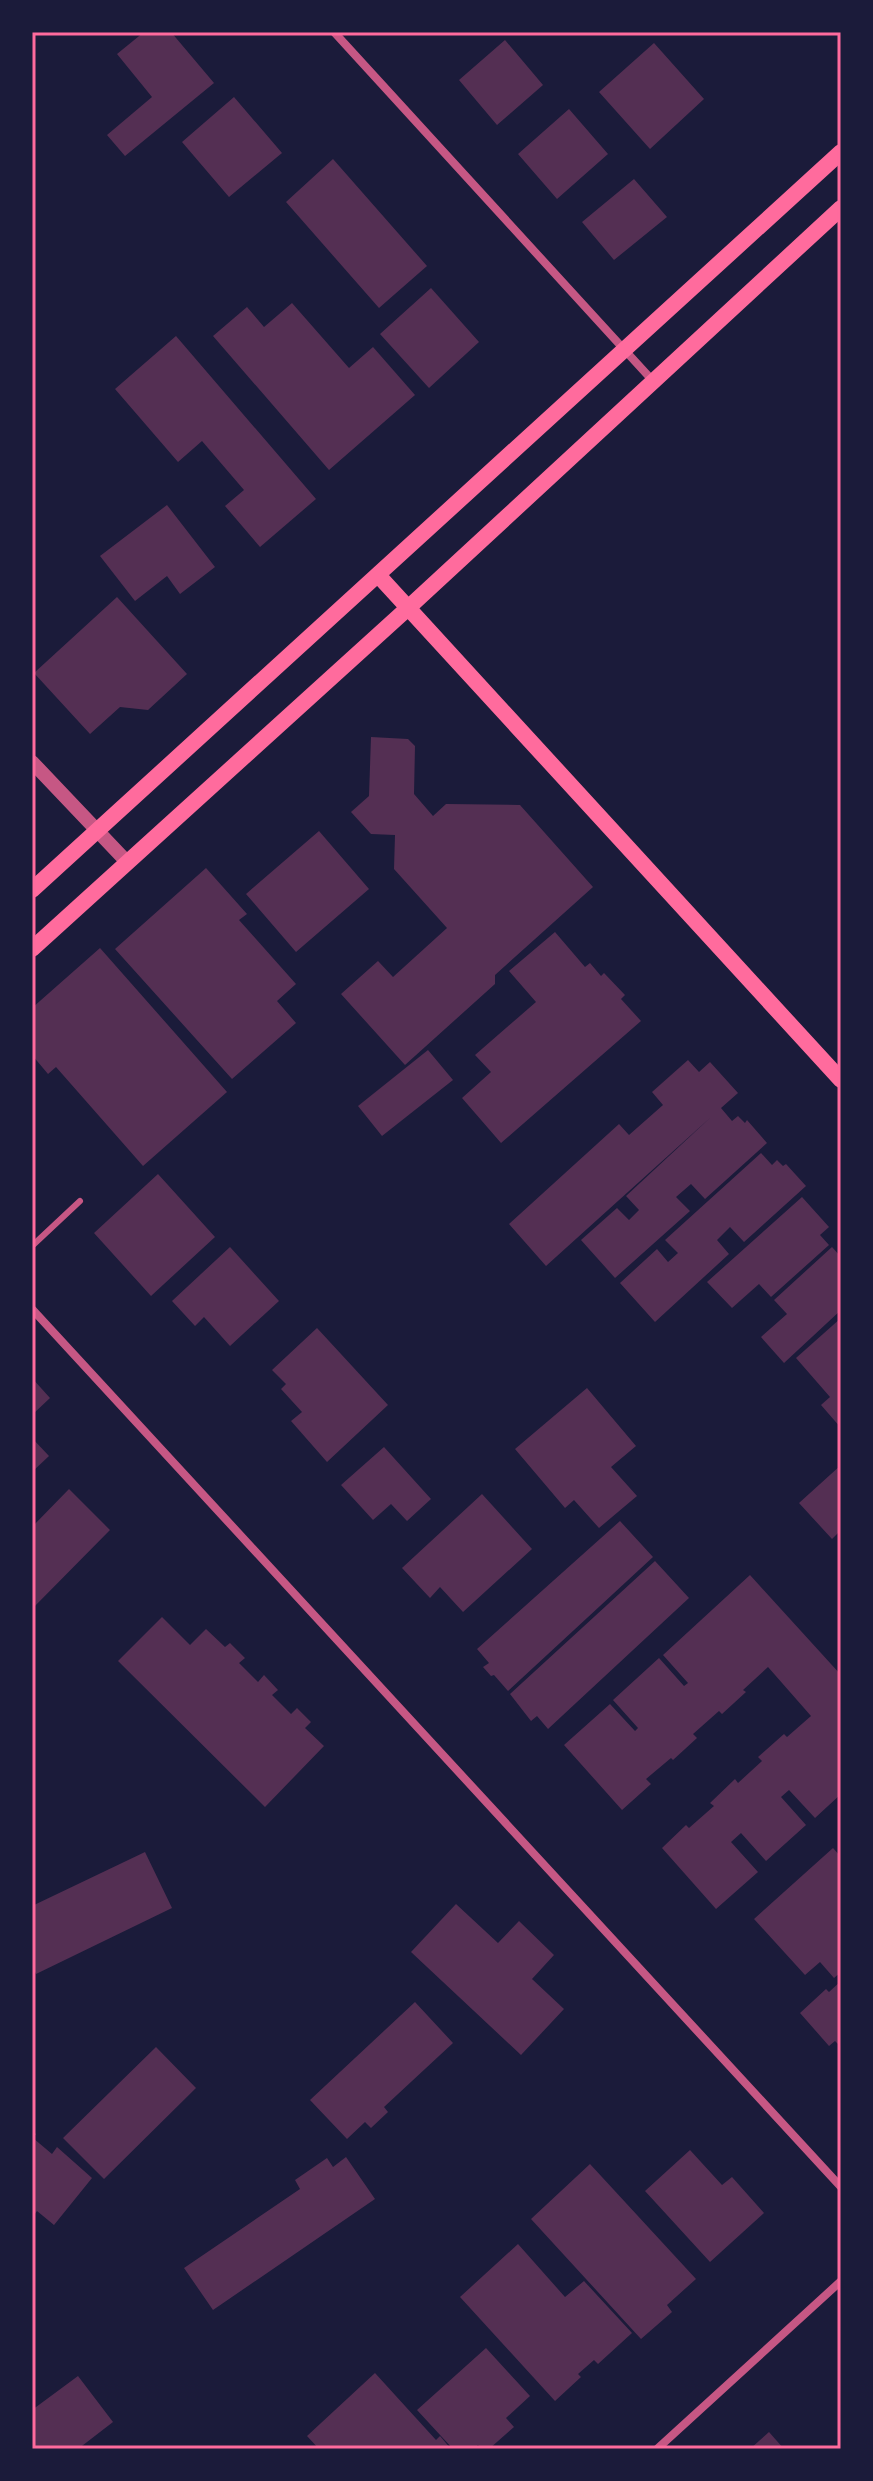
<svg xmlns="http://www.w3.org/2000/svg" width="873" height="2481" font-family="'PT Sans',sans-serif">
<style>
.building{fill:#542f53}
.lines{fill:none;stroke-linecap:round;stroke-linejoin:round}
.service{stroke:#c65784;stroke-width:6}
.minor{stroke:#c65784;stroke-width:8}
.tertiary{stroke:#c65784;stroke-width:14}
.secondary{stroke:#ff6b9d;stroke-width:16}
.neatline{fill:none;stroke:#ff6b9d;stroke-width:3}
</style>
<rect width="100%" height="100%" fill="#1b1b3a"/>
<path class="building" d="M144,32H171L214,83L125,156L107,135L152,97L117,54Z
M505,40L543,85L497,125L459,80Z
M654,43L704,99L650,149L599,92Z
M234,97L282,153L229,197L182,142Z
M569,109L608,154L557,199L518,154Z
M333,159L427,266L379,308L286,202Z
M634,179L667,217L614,260L582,222Z
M431,288L479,342L429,388L380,334Z
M292,303L349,368L373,347L415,395L329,470L213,336L247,307L264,327Z
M176,336L316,499L260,547L225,506L244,490L202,441L178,462L115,389Z
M167,505L215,567L180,594L167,576L135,601L100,556Z
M117,597L187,674L148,710L120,707L90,734L34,673Z
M371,737L408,739L415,746L414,794L433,816L446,804L520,805L593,887L495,975V984L405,1065L341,994L378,961L393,977L447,928L394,869L395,835L371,834L351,812L369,796Z
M319,831L369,889L296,952L246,894Z
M206,868L247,914L239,920L296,984L277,1001L296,1023L232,1079L115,949Z
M555,932L585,967L590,963L601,976L604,973L625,995L621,999L641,1021L501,1143L462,1098L491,1072L475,1055L536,1002L509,971Z
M100,948L227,1092L143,1166L56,1067L48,1074L32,1055V1008Z
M428,1050L453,1080L382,1136L358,1106Z
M688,1060L699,1072L710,1062L738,1093L721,1108L732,1121L738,1116L745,1123L747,1120L767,1143L705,1199L691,1184L676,1197L690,1211L615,1278L581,1240L617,1208L629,1220L639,1210L626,1196L711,1117L546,1266L509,1224L619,1124L629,1135L663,1105L652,1092Z
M761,1153L772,1165L777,1160L783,1166L786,1164L806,1186L744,1242L730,1227L717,1240L729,1254L655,1322L620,1283L657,1249L668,1262L678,1253L665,1240Z
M158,1174L215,1237L151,1296L94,1233Z
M802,1197L829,1227L820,1235L829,1245L771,1297L759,1284L732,1308L707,1282Z
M230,1247L279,1301L230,1346L204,1317L195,1326L172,1301Z
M832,1247L841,1257V1310L784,1363L761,1337L787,1314L774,1300Z
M841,1318V1428L821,1405L830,1397L796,1358Z
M317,1328L388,1405L327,1462L291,1421L302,1412L281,1389L286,1384L272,1370Z
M32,1378L50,1398L32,1415Z
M587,1388L636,1446L611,1467L637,1496L599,1528L574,1500L565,1508L515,1449Z
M32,1438L49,1456L32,1472Z
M384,1447L431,1499L407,1521L391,1504L373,1520L341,1485Z
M841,1465V1530L832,1539L799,1503Z
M69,1489L110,1530L32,1609V1527Z
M482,1494L532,1549L463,1612L440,1587L430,1598L402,1568Z
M620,1521L653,1557L508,1691L494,1675L491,1676L483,1667L489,1663L477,1649Z
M655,1561L689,1598L548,1729L537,1716L531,1721L510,1694Z
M750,1575L841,1675V1794L815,1818L789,1790L781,1797L806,1825L766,1861L741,1833L731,1842L758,1872L716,1909L662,1848L686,1825L689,1828L714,1806L710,1803L735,1779L738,1783L762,1761L758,1757L784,1734L787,1737L811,1716L768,1667L743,1690L746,1692L722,1714L719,1711L693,1734L697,1738L673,1760L671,1758L646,1779L651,1784L622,1810L564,1745L610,1704L635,1731L638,1728L613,1700L659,1658L684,1686L688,1683L663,1655Z
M162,1617L190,1645L206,1629L225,1647L230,1643L245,1658L239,1663L258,1682L264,1675L278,1690L272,1695L291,1714L297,1708L311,1722L305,1728L324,1746L265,1807L118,1661Z
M833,1848L841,1857V1972L834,1978L820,1962L805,1975L754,1919Z
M145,1852L172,1908L36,1974L32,1966V1906Z
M456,1904L498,1943L519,1921L554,1955L532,1979L564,2009L521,2055L411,1952Z
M841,1981V2047L835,2041L829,2046L800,2013L826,1989L829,1992Z
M415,2002L453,2043L384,2107L388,2112L371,2128L365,2122L347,2139L310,2100Z
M156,2047L196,2088L104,2179L63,2138Z
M32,2131L36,2134L33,2138L52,2154L57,2147L92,2178L54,2225L37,2211L32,2218Z
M690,2150L722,2185L732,2177L764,2213L710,2262L645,2191Z
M346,2157L375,2199L213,2310L184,2268L300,2189L295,2180L327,2158L333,2167Z
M590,2164L696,2279L667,2305L672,2312L641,2339L531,2219Z
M518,2244L565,2297L584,2281L632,2333L598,2364L594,2360L578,2374L581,2377L555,2401L460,2297Z
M486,2348L530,2396L506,2418L514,2427L489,2449H481L478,2445L474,2449H453L417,2410Z
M375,2373L436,2440L440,2436L451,2449H319L307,2436Z
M78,2376L113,2422L78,2449H32V2410Z
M769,2432L784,2449H750Z"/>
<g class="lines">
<path class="service" d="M32,1246L80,1201"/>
<path class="minor" d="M334,32L653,381
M32,1309L841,2187
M657,2449L841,2281"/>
<path class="tertiary" d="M32,762L127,862"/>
<path class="secondary" d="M378,575L841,1080
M32,890L841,152
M32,949L408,608L841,208"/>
</g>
<rect width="873" height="2481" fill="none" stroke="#1b1b3a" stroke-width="68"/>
<rect x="34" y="34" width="805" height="2413" class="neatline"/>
</svg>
